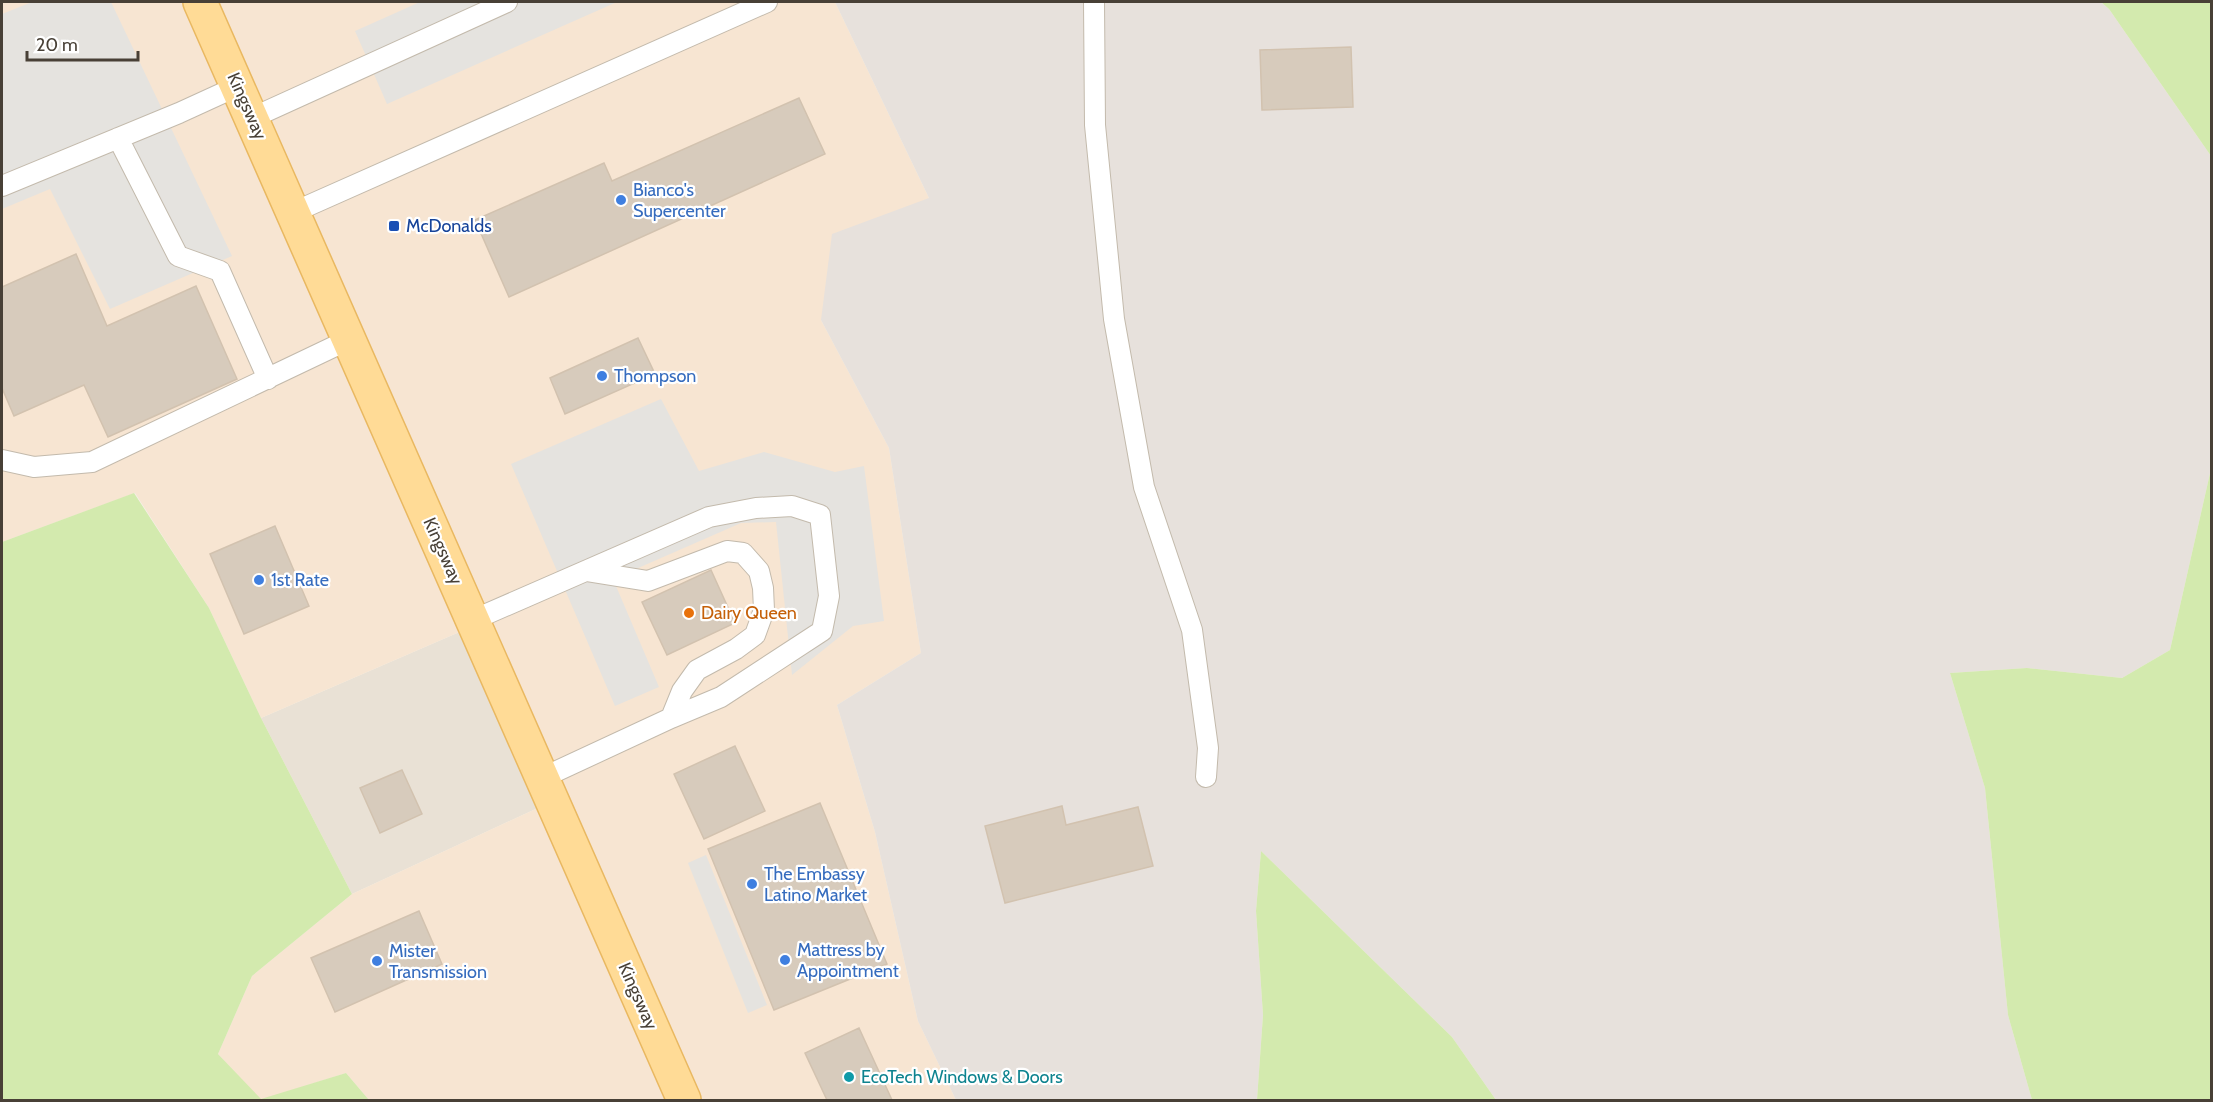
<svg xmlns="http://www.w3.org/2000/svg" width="2213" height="1102" font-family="Cabin,sans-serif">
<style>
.residential{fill:#e9e1d5}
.commercial{fill:#f7e5d2}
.industrial{fill:#e7e1dc}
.green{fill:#d3eaae}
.parking{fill:#e5e3df}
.building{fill:#d7cbbc;stroke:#d2c2af;stroke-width:1.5}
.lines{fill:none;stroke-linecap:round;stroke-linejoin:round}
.lane-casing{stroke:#c3baac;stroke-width:22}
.primary-casing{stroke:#e9b861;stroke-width:36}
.lane{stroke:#fff;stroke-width:20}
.primary{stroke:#ffdb96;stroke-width:33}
.shop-dot{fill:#3f7fe0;stroke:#fff;stroke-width:2}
.transit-dot{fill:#1a4fb4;stroke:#fff;stroke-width:2}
.food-dot{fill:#e8710a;stroke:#fff;stroke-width:2}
.culture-dot{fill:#0f9aa8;stroke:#fff;stroke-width:2}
.labels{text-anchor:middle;stroke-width:4.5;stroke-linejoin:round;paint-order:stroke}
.street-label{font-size:18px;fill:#484036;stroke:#fff}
.shop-label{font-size:18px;fill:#366cbe;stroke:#fff;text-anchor:start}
.transit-label{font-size:18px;fill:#164399;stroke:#fff;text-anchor:start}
.food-label{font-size:18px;fill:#c56008;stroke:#fff;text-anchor:start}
.culture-label{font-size:18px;fill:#0d838f;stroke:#fff;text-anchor:start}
</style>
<rect width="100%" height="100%" fill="#f4f0e7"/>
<path class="residential" d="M478,624L555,800L352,894L261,718Z"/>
<path class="commercial" d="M2,2H835L929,198L821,320L889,448L921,653L837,705L875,832L918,1021L956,1100H369L346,1073L261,1100L218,1054L252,976L352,894L555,800L478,624L261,718L209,608L135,493L2,542Z"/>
<path class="industrial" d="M835,2H2101L2109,9L2211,156V469L2170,650L2122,678L2027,668L1950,673L1985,788L2008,1015L2032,1100H1496L1452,1037L1261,851L1256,911L1263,1015L1257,1100H956L918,1021L875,832L837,705L921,653L889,448L821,320L832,234L929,198Z"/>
<path class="green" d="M2101,2H2211V156L2109,9Z
M2211,469V1100H2032L2008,1015L1985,788L1950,673L2027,668L2122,678L2170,650Z
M134,493L209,608L261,718L352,894L252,976L218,1054L261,1099L346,1073L369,1100H2V542Z
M1261,851L1452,1037L1496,1100H1257L1263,1015L1256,911Z"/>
<path class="parking" d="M32,2H111L232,256L110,309L50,189L2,209V14Z
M420,2H617L387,104L355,31Z
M661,399L699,471L764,452L835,472L864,466L884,621L853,626L792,675L776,522L741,523L613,579L659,687L615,706L511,464Z
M706,855L767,1005L748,1013L688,863Z"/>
<path class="building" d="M1351,47L1353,107L1262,110L1260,50Z
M799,98L825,154L509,297L475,220L604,163L612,181Z
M76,254L107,326L196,286L237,379L108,437L84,385L14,416L2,388V287Z
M638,338L655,374L565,414L550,378Z
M275,526L309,606L244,634L210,554Z
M711,570L735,623L667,655L642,602Z
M735,746L765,811L704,839L674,774Z
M402,770L422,814L380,833L360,788Z
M820,803L887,964L774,1010L708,849Z
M1062,806L1066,825L1138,807L1153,866L1005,903L985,826Z
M419,911L442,964L335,1012L311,958Z
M859,1028L892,1100H827L805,1053Z"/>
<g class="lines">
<g class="lane-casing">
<path id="lane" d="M1094,2L1095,125L1114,319L1144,487L1192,630L1208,748L1206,777
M252,118L507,2
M118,138L178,256L220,271L268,379
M2,186L179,113L238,86
M294,212L767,2
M2,460L34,467L92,462L350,339
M586,571L648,581L727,551L743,553L759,571L763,588L764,610L755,635L736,649L697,670L682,691L671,718
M473,620L709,517L756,508L792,506L820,515L829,596L822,631L721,697L671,718L542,778"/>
</g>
<g class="primary-casing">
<path id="primary" d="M200,2L684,1100"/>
</g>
<use href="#lane" class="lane"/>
<use href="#primary" class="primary"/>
</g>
<g class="shop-dot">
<circle cx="621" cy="200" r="6"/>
<circle cx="602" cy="376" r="6"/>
<circle cx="259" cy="580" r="6"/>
<circle cx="752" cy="884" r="6"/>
<circle cx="785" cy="960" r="6"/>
<circle cx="377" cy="961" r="6"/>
</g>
<rect class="transit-dot" x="388" y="220" width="12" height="12" rx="3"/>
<circle class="food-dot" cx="689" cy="613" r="6"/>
<circle class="culture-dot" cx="849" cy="1077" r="6"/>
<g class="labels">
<g class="street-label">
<text transform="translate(247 106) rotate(66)" y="6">Kingsway</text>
<text transform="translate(443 551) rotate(66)" y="6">Kingsway</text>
<text transform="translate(638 996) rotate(66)" y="6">Kingsway</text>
</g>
<g class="shop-label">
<text x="633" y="196">Bianco's<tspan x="633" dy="21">Supercenter</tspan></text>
<text x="614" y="382">Thompson</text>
<text x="271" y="586">1st Rate</text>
<text x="764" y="880">The Embassy<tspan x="764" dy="21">Latino Market</tspan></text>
<text x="797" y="956">Mattress by<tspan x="797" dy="21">Appointment</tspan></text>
<text x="389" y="957">Mister<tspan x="389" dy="21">Transmission</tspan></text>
</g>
<g class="transit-label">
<text x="406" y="232">McDonalds</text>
</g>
<g class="food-label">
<text x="701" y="619">Dairy Queen</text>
</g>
<g class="culture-label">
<text x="861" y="1083">EcoTech Windows &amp; Doors</text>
</g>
</g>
<rect width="2213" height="1102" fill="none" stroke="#484036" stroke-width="6"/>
<path d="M27 51v9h111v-9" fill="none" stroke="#484036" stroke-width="3"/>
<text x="36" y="51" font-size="18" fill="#484036" stroke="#ffffff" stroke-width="4.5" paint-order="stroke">20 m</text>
</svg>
